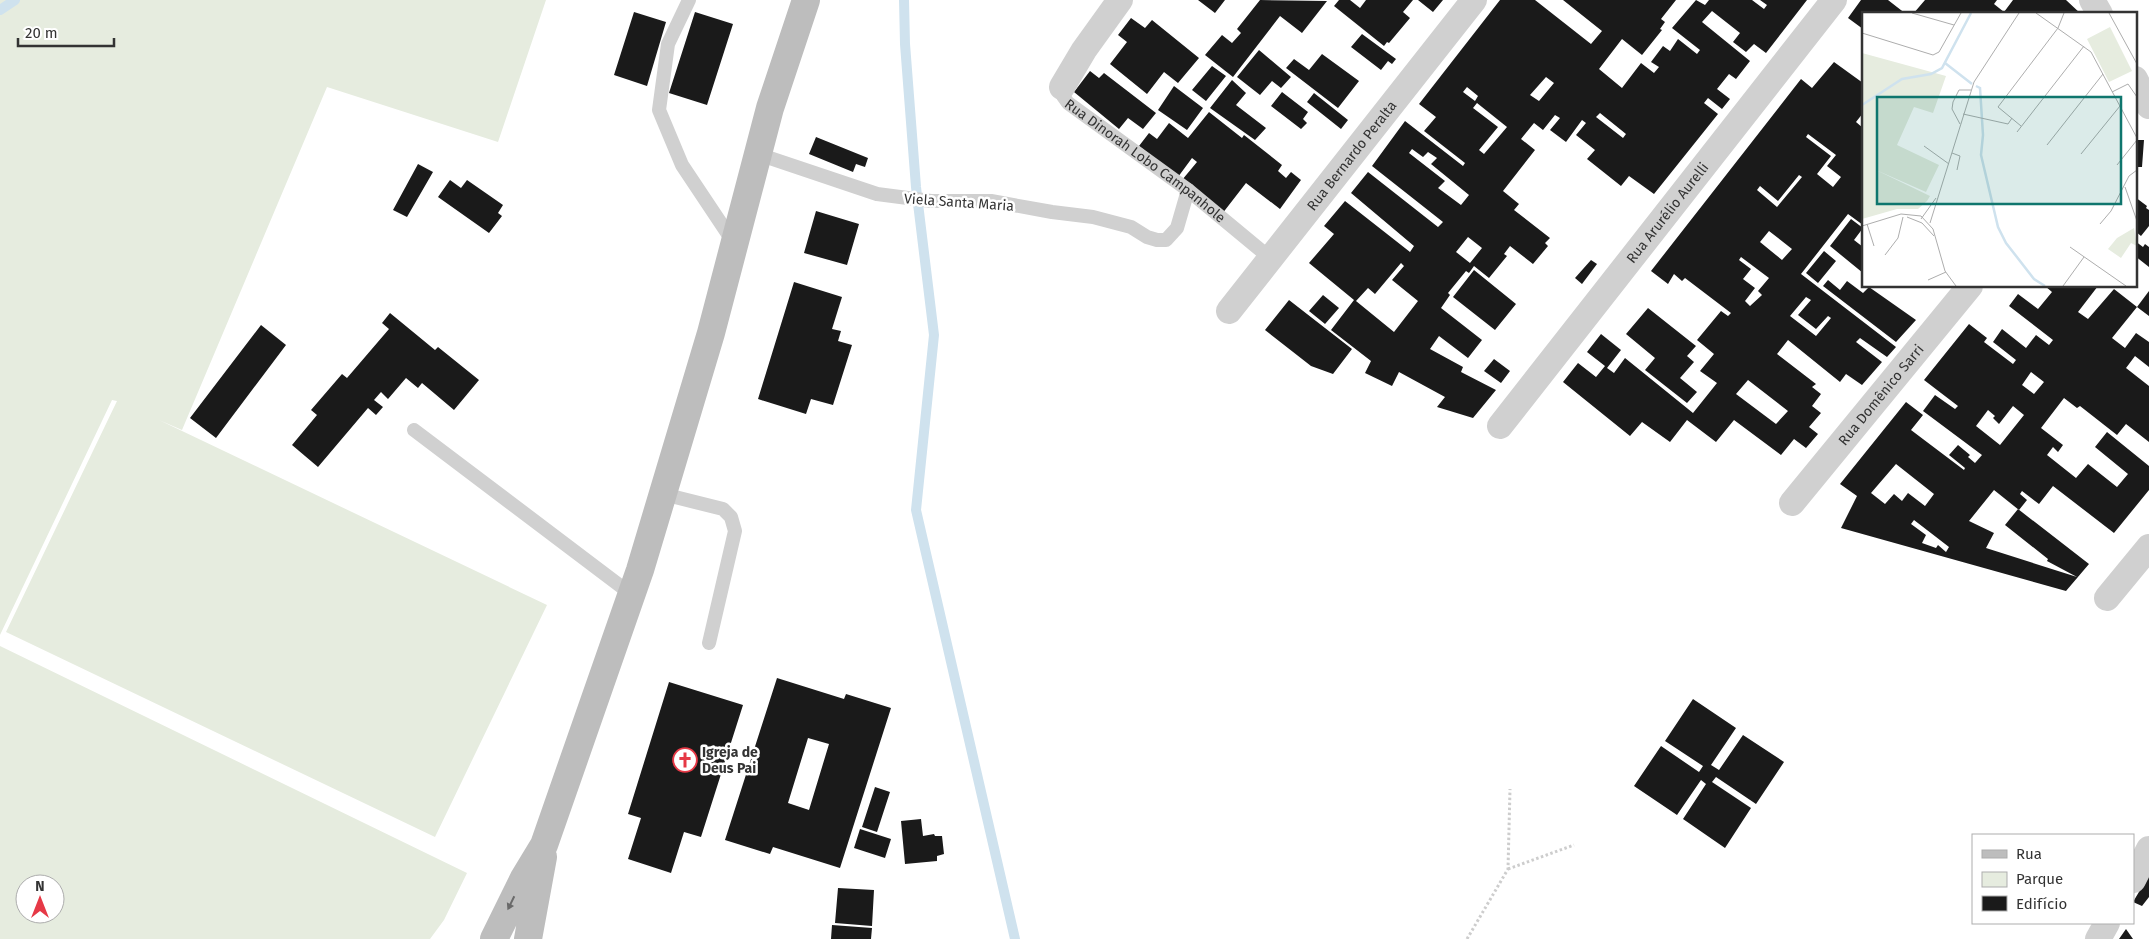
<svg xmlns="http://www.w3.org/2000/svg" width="2149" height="939" font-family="'Fira Sans',sans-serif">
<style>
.green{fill:#e6ecdf;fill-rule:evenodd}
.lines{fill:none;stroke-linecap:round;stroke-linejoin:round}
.stream{stroke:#cfe2ee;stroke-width:10}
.building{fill:#1a1a1a;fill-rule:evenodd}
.path{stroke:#cdcdcd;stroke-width:3;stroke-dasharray:2.5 2.5;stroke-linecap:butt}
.lane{stroke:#d0d0d0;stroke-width:14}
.street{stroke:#d0d0d0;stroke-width:26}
.secondary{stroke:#bdbdbd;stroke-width:28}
.oneway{fill:#6a6a6a}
.labels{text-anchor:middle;stroke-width:5;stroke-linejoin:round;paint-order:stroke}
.street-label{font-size:14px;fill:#333;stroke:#fff}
.poi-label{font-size:14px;font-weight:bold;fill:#333;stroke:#fff;text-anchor:start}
.inset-river{fill:none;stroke:#cfe2ee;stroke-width:2.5}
.inset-road{fill:none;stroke:#adadad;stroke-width:1}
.view{fill:#0f766e;fill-opacity:0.15;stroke:#0f766e;stroke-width:2.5}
.inset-edge{fill:none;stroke:#333;stroke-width:2.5}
</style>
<rect width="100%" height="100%" fill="#fff"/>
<path class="green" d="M0,0H546L498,142L327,87L182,430L159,420L547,605L435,837L6,632L117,401L112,400L0,635Z
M0,646L467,873L444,920L430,939H0ZM25,884H55V914H25Z"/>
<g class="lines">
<path class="stream" d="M904,0L905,44L916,187L934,335L916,510L1015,939
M0,10L15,0"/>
</g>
<path class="building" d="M1198,0H1225L1215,13Z
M1260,0L1327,1L1302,33L1280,16L1233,77L1205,55L1222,35L1232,43L1241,33L1237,29Z
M1339,0H1350L1360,8L1366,0H1413L1403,12L1410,18L1389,43L1387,42L1384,46L1334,6Z
M1418,0H1443L1433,12Z
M1500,0H1535L1591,44L1602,31L1563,0H1676L1661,19L1665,22L1660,29L1662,30L1642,55L1622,39L1599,69L1622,88L1641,63L1654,73L1659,67L1651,62L1663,46L1670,51L1678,39L1697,54L1700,50L1672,28L1696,0L1705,5L1709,0H1752L1764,9L1767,5L1760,0H1807L1766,53L1754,44L1746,52L1733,42L1740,33L1712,11L1702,22L1750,61L1736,79L1729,74L1717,89L1730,99L1722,109L1708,98L1704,103L1718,114L1654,194L1629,176L1621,186L1587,159L1595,150L1576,135L1586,123L1582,120L1566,142L1550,130L1560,118L1555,115L1543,130L1534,123L1521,139L1535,150L1503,191L1519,204L1514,210L1550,238L1545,243L1548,246L1533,264L1510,246L1504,254L1507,256L1489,278L1474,266L1469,273L1466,271L1448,293L1450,295L1441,308L1482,340L1468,358L1439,336L1430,349L1463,367L1461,372L1496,390L1473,418L1437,407L1445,397L1399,372L1392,386L1365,373L1371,361L1331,330L1354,300L1309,263L1334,234L1324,226L1345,201L1410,252L1414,246L1351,193L1368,172L1438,227L1443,222L1372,166L1405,121L1463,166L1465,163L1424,131L1436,117L1419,104ZM1546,77L1554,83L1539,101L1530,95ZM1467,87L1478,96L1475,101L1463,92ZM1477,103L1507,127L1484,154L1479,150L1498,127L1473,108ZM1600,113L1626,134L1623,138L1596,117ZM1412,149L1423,157L1428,152L1437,158L1431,164L1469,195L1461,205L1438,188L1445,181L1409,153ZM1468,237L1482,248L1470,263L1456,252ZM1401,263L1404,266L1392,280L1418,301L1394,332L1356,301L1368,288L1375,294Z
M1861,0H1888L1906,14H1863V29L1848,18Z
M1925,0H1997L1994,4L2004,12L2013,0H2066L2081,14H1913Z
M634,12L666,22L647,86L614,75Z
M695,12L733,24L707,105L669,93Z
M1131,18L1145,28L1152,20L1199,58L1178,83L1164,72L1147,94L1110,64L1127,42L1118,35Z
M1362,34L1396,59L1392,64L1388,61L1381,70L1351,47Z
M1259,50L1291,77L1281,88L1272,81L1260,95L1237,77Z
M1322,54L1359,81L1338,108L1286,68L1294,59L1309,70Z
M1834,62L1863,83V113L1856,122L1863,128V225L1848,214L1801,274L1896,347L1887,357L1860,338L1856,342L1882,362L1862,385L1846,374L1840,382L1788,340L1777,354L1816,384L1812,387L1821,394L1812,406L1821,413L1809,427L1818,434L1806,448L1794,439L1781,455L1734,420L1716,442L1687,420L1670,442L1642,422L1630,436L1563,382L1578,363L1596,377L1605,366L1587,352L1601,334L1621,350L1607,368L1614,373L1625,358L1693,413L1717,383L1700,371L1714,354L1697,340L1721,311L1728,316L1731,313L1685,278L1682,281L1674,274L1668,284L1651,271L1801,79L1812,88ZM1808,134L1836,155L1827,166L1841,177L1833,187L1817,174L1831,156L1806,137ZM1799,175L1802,177L1777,207L1757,190L1760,186L1778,201ZM1769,231L1792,249L1782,260L1760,242ZM1741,257L1769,278L1758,291L1762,295L1750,306L1745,301L1755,288L1743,279L1751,269L1739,260ZM1806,297L1811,300L1798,315L1816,329L1828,316L1831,318L1816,336L1790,316ZM1748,380L1788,411L1776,424L1736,394Z
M1212,66L1226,76L1206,101L1192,90Z
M1090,71L1099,78L1104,73L1156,113L1143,129L1128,118L1119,129L1074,92Z
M1232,80L1246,93L1236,105L1266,128L1255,140L1210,108Z
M1174,86L1203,108L1187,130L1158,110Z
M1282,92L1308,112L1303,119L1307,123L1301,129L1271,106Z
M1314,93L1348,120L1341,129L1307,102Z
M1209,112L1242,138L1244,135L1282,165L1278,171L1286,178L1291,172L1301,180L1280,209L1246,183L1222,214L1182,180L1197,162L1192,158L1178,177L1139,146L1149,133L1157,139L1169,123L1188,138Z
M816,137L868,158L865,167L856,164L853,172L809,154Z
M2135,140H2144L2142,167H2135Z
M418,164L433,172L407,217L393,210Z
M450,180L461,188L467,180L503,205L498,213L502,216L489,233L438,197Z
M2135,197L2147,206L2146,208L2149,210V226L2141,236L2135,231Z
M816,211L859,224L847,265L804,253Z
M1851,219L1863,228L1854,240L1863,247V273L1830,246Z
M2135,241L2143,247L2145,244L2149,247V267L2135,256Z
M1824,251L1836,261L1818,283L1806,273Z
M1591,260L1597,264L1582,284L1575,278Z
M1474,270L1516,304L1495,330L1453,297Z
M1828,280L1840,290L1847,281L1863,293L1869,287L1916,320L1896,342L1823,286Z
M794,282L842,297L832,329L841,331L838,341L852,345L833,405L811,399L806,414L758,399Z
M2045,286H2098L2078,312L2088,319L2114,289L2137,307L2112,338L2125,348L2136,333L2149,342V367L2135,356L2126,368L2149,386V442L2126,424L2117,435L2080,406L2077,408L2064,398L2041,428L2063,445L2058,452L2053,447L2047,455L2076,478L2088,464L2117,487L2128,474L2095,447L2107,432L2149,466V490L2114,533L2053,486L2039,504L2022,491L2020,494L2027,500L2019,510L1994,490L1969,521L1994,533L1986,548L2077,577L2047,561L2048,559L2005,525L2018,509L2089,564L2066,591L1841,528L1857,496L1840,484L1906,402L1923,415L1911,430L1964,470L1965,468L1949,455L1958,445L1970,455L1968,457L1975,463L1982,455L1923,411L1935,395L1955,409L1958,406L1924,380L1969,324L1987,338L1984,342L2013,364L2016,360L1993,342L2002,329L2026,348L2036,335L2049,345L2053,340L2009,306L2018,294L2038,309L2052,292ZM2031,372L2044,382L2034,394L2022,385ZM2013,406L2024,415L2000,445L1976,426L1988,410L1995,416L1993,418L1999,424ZM1896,464L1934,494L1925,506L1908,493L1902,501L1894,494L1885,504L1871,493ZM1914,520L1949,547L1946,552L1938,545L1936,548L1922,543L1926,535L1911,524Z
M2149,291V316L2137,307Z
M1323,295L1339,308L1325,324L1309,311Z
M1289,300L1352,349L1333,374L1311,366L1265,330Z
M1648,308L1696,346L1687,356L1694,362L1680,378L1697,392L1687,403L1645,370L1655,358L1626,334Z
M390,313L435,350L438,347L479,380L454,410L422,383L418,388L406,378L388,399L381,392L374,400L383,407L376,415L368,408L318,467L292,445L317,415L311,410L342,374L347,378L389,329L382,323Z
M261,325L286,345L216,438L190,418Z
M1494,359L1510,371L1501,383L1484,371Z
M777,678L844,699L846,694L891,708L840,868L773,847L770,854L725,840ZM808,738L829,744L809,810L788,803Z
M669,682L743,705L701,837L684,832L671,873L628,859L641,818L628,814Z
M1693,699L1736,728L1711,765L1719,770L1743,735L1784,762L1756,804L1716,777L1712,782L1751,808L1725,848L1683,819L1706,784L1701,780L1677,815L1634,786L1661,746L1699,772L1703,766L1665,741Z
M875,787L890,792L877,832L862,827Z
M921,819L923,836L934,834L935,836H942L944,854L937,856V861L905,864L901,821Z
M860,829L891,839L885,858L854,848Z
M2149,875V897L2142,906L2133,902Z
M838,888L874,890L872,926L835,923Z
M832,925L872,928L871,939H831Z
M2126,929L2133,939H2119Z"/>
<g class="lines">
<path class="path" d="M1508,869L1574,845
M1467,939L1508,869L1510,789"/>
<g class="lane">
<path d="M689,0L668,44L659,110L682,165L734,243"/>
<path id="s1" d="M1062,87L1063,96L1068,103L1188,190L1270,258"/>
<path d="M758,154L877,194L931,201H991L1052,212L1093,217L1131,227L1147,237L1157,240H1166L1177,228L1188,190"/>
<path d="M414,430L631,594"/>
<path d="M663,494L723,509L731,517L735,531L709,643"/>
</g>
<g class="street">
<path d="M2092,0L2100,14"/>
<path d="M2135,79L2149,106"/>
<path d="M1062,87L1084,50L1120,0"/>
<path id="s2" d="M1229,311L1474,0"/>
<path id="s3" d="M1500,426L1834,0"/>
<path id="s4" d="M1792,503L1970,286"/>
<path d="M2107,598L2149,547"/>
<path d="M2133,880L2149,849"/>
<path d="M2098,939L2107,923"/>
</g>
<path class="secondary" d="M494,939L524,878L544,845L640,570L711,333L770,108L806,0
M528,939L543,857"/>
</g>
<defs><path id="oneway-solid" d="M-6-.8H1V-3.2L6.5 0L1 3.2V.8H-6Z" transform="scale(1.25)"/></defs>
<use class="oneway" href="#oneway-solid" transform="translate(511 903) rotate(116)"/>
<defs>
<g id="church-ring" transform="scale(1.25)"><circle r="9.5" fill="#fff" stroke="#e63946" stroke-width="1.5"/><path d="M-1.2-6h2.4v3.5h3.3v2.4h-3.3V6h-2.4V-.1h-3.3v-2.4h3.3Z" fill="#e63946"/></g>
</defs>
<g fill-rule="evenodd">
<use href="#church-ring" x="685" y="760"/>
</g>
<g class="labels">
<g class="street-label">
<text dy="5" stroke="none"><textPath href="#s2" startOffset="198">Rua Bernardo Peralta</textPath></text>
<text dy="5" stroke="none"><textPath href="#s1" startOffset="114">Rua Dinorah Lobo Campanhole</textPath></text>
<text transform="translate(959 202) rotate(4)" y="5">Viela Santa Maria</text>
<text dy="5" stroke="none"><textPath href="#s3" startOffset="271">Rua Arurélio Aurelli</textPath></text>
<text dy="5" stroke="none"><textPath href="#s4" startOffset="140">Rua Domênico Sarri</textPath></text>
</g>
<g class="poi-label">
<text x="702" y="757">Igreja de<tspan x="702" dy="16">Deus Pai</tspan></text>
</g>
</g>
<g transform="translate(1862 12)">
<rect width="275" height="275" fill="#fff"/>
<path d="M248,15L270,59L247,70L225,27ZM0,41L84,64L71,101L52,95L35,133L77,153L64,180L14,158L68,184L65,189L56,197H35L0,207ZM272,216L275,234L269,231L259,246L246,237L255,226Z" fill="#e6ecdf"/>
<path class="inset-river" d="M83,51L110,72M114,74L118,76L121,123L119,143L136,215L144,231L172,267L183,274M0,93L40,67L69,62L80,56L109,1"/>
<path class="inset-road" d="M50,1L92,13M174,1L229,40L275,126M247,1L275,52M0,21L71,43L77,40L99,1M250,80L266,72L275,85M101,102L146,112L150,106M98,112L90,97L91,90L97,78H109M159,114L136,95L196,16L202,1M155,120L222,34M185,133L241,62M62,134L87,152M90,141L98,144L95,158M219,142L258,94M255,153L275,128M263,175L275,209M45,205L60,211L72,224M59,207L74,186M68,211L112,70L157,1M5,212L12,234M238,212L249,199L267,164L275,158M0,214L39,202L59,204L71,217L83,259L94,274M208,235L264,274M23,243L36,226L41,205M66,268L84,260M201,274L222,245"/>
<path class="view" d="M15,85H259V192H15Z"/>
<rect width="275" height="275" class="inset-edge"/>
</g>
<rect x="1972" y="834" width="162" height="90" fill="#ffffff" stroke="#adadad"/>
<rect x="1982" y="850" width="25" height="8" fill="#bdbdbd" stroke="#adadad"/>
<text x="2016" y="859" font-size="15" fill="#333333">Rua</text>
<rect x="1982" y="872" width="25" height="15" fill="#e6ecdf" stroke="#adadad"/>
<text x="2016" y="884" font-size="15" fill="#333333">Parque</text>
<rect x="1982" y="896" width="25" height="15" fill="#1a1a1a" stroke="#adadad"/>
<text x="2016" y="909" font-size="15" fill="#333333">Edifício</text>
<g transform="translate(40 899)"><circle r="24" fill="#ffffff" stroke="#adadad"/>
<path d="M0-4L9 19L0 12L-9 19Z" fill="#e63946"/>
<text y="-8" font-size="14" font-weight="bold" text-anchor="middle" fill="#333333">N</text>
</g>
<path d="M18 38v8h96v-8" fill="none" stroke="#333333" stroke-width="2.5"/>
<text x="25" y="38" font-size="15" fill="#333333" stroke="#ffffff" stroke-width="4" paint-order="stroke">20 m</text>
</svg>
